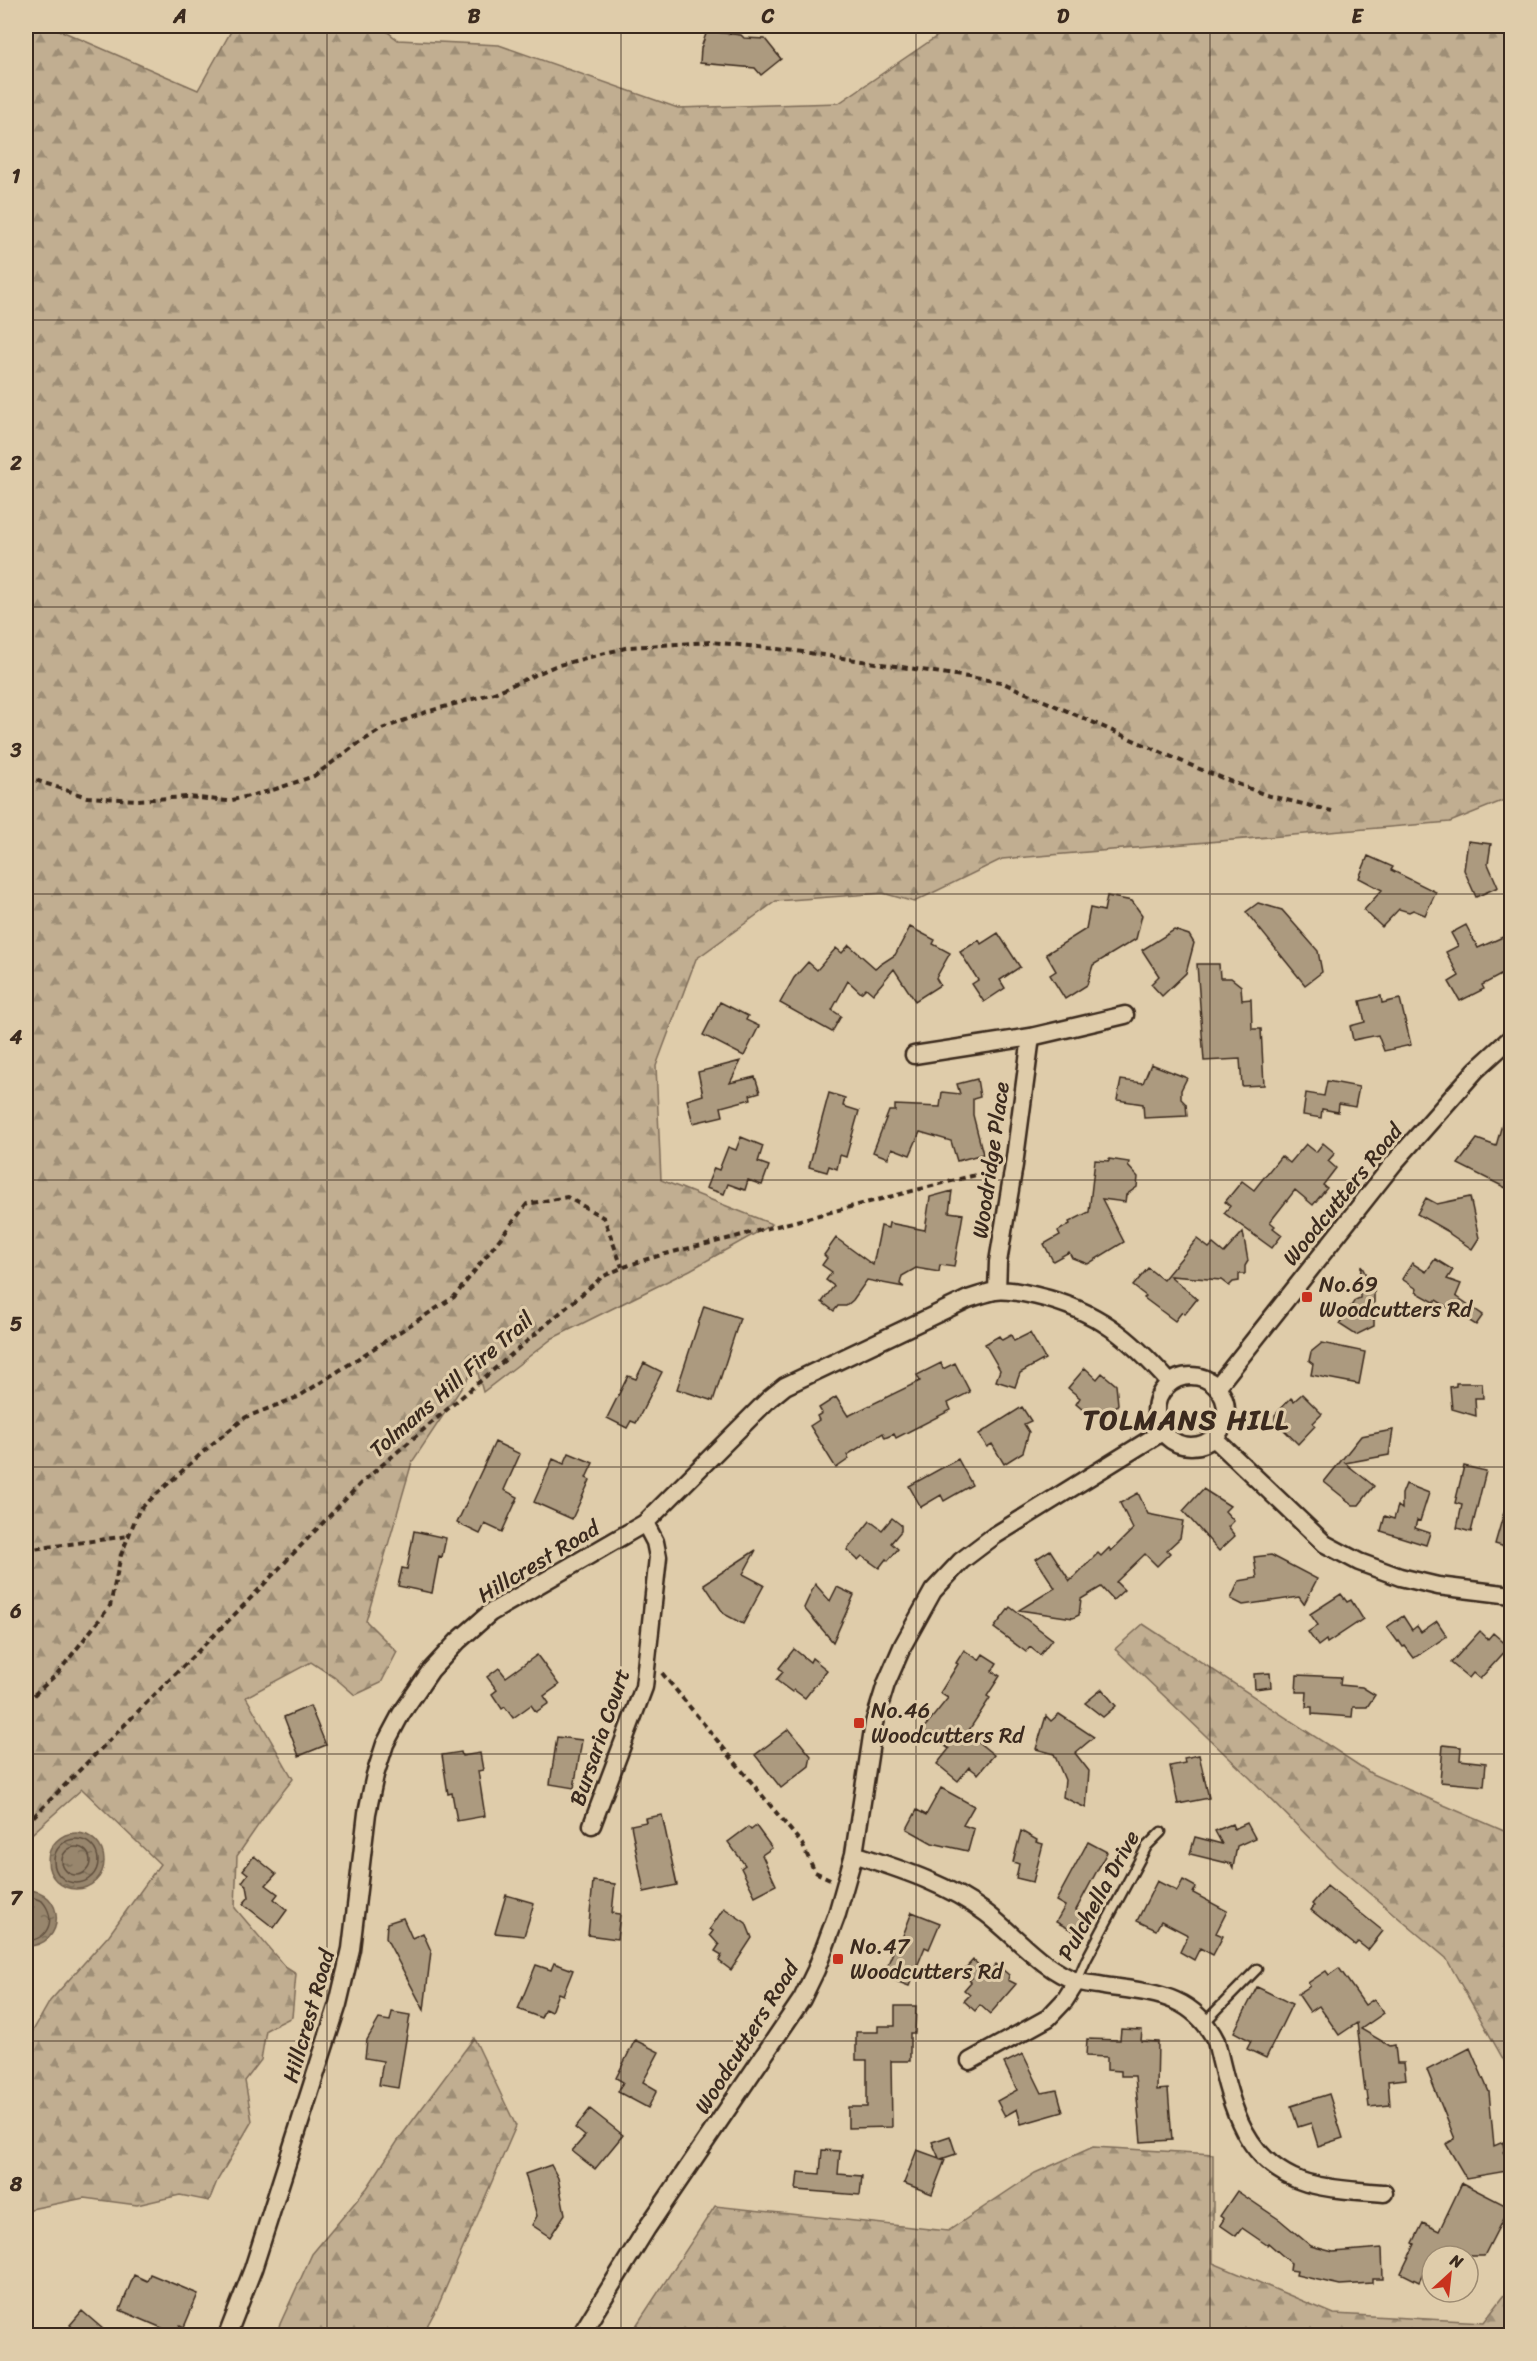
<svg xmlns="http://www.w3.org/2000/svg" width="1537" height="2361" font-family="Sriracha,sans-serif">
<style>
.forest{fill:url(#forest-firs);stroke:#7e6c58;stroke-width:1.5}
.water{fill:url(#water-ripples);stroke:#73614d;stroke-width:1.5}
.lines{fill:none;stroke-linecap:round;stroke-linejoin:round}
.shore{stroke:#604f3e;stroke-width:1.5}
.building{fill:#ac9a7f;stroke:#3b2a1e;stroke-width:1.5}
.lane-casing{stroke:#3b2a1e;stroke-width:13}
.street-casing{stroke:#3b2a1e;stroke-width:21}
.path{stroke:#3b2a1e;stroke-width:4;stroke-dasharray:6 4.5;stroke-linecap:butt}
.lane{stroke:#dfccaa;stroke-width:8}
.street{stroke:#dfccaa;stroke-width:16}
.grid{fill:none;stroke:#3b2a1e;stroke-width:1.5;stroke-opacity:0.55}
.poi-dot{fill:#c8321e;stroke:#dfccaa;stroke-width:2}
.labels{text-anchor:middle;stroke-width:6;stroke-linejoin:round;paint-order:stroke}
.street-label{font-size:22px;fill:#3b2a1e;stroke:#dfccaa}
.poi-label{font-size:22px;fill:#3b2a1e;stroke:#dfccaa;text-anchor:start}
.district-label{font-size:28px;font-weight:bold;letter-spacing:1.5px;fill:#3b2a1e;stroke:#dfccaa}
.neatline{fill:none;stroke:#3b2a1e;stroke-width:2}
.grid-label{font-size:20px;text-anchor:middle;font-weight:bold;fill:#3b2a1e}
</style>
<defs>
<pattern id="forest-firs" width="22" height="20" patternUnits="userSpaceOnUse" patternTransform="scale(1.5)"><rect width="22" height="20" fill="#c1ae91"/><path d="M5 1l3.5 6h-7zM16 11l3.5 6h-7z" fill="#9e8e76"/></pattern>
<pattern id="water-ripples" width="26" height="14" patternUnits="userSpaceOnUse" patternTransform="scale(1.5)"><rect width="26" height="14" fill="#98866d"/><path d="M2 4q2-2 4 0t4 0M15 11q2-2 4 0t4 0" fill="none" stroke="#7d6e59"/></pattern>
</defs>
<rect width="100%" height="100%" fill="#dfccaa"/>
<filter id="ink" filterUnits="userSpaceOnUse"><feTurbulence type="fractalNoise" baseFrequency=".0167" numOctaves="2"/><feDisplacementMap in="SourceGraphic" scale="12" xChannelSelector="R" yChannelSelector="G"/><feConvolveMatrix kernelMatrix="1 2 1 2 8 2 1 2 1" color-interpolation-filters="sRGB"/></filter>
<g filter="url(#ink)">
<path class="forest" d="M26,26H50L198,90L234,26H380L398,40L499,45L678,108L839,103L952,26H1480L1511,36L1512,797L1450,822L1002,859L914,902L883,893L776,901L696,959L656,1066L661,1180L772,1224L690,1270L553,1338L483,1392L476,1366L412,1462L366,1621L397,1652L381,1683L355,1695L334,1677L311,1662L246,1697L293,1779L270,1808L237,1856L235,1908L285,1967L296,1974L292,2017L266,2030L261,2060L245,2081L252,2121L217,2181L209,2201L180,2195L137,2205L84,2198L26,2210V2043L50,2001L109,1935L160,1864L82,1789L26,1839Z
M1143,1624L1372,1774L1511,1834V2073L1446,1958L1337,1866L1250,1778L1115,1649Z
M474,2038L516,2126L438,2306L422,2335H277L280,2324L312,2254L367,2188L399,2139Z
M1093,2147L1213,2154V2263L1334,2314L1484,2322L1511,2287V2335H630L715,2206L948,2231L1035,2173Z"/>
<path class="water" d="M48 1861a28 28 0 1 1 56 0a28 28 0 1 1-56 0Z
M26,1890C66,1889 67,1947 26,1946Z"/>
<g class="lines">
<path class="shore" d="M54 1861a22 22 0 1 1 44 0a22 22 0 1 1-44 0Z
M62 1861a14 14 0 1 1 28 0a14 14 0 1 1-28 0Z
M26,1895L42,1901C57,1918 49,1940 26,1941"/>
</g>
<path class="building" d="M707,31L741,35L744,38L765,39L781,59L761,75L755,68L700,63L701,48Z
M1468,841L1491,844L1488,864L1498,887L1476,897L1464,870Z
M1368,856L1393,867L1391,870L1436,892L1425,915L1413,910L1409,912L1399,909L1382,927L1364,910L1382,890L1359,878Z
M1107,896L1132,901L1142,915L1136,939L1093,965L1087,985L1065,999L1050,975L1056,971L1046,954L1086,929L1090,908L1104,911Z
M1258,903L1282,910L1318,951L1322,972L1305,985L1246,912Z
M1466,925L1478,948L1512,933V969L1482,985L1484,989L1460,1001L1449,982L1459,976L1446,952L1458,946L1451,933Z
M910,927L935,940L933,944L950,953L936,978L940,985L915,1001L894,969L873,994L866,988L861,993L848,981L832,1010L841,1016L832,1032L780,1003L794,978L808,962L817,970L836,948L842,953L849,945L875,968L895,955Z
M1174,930L1189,935L1194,943L1186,973L1162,996L1151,984L1159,976L1142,950Z
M998,933L1020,967L1000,980L1005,988L984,1002L972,984L978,980L960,952L979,940L981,944Z
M1197,964H1219L1220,978H1231L1241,986L1242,1000L1251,999L1252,1029H1261L1264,1085L1242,1086L1240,1059L1204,1061Z
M1381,996L1382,1003L1400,999L1411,1045L1384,1051L1378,1035L1353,1040L1350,1026L1365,1022L1360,1001Z
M720,1002L748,1016L746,1020L759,1026L744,1056L703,1035Z
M741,1061L730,1083L755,1077L760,1092L750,1095L751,1099L721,1107L723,1116L693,1123L687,1100L703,1095L698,1072Z
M1151,1064L1187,1078L1181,1090V1099L1186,1104L1187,1116L1144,1118L1143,1104L1117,1100L1121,1080L1143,1083Z
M977,1079L980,1097L973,1099V1115L983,1154L957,1161L951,1141L920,1132L910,1155L892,1148L888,1158L873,1152L889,1111H895V1105L940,1107L942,1092L960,1094L957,1084Z
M1327,1081L1359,1087L1355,1107L1339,1104L1338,1112L1322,1109L1321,1118L1303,1115L1306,1093L1324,1096Z
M829,1093L845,1098L843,1106L859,1111L846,1157L840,1155L837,1169L829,1166L827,1172L809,1167Z
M1507,1106L1512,1107V1191L1458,1164L1477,1139L1496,1146Z
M741,1137L763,1146L758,1162L769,1166L762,1185L748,1180L745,1190L728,1184L724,1194L706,1188L714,1168L719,1170L728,1147L736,1150Z
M1323,1143L1335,1153L1328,1161L1336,1168L1323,1185L1327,1188L1313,1205L1295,1190L1270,1222L1275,1226L1273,1228L1282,1235L1272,1248L1224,1213L1230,1206L1225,1202L1242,1181L1254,1190L1281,1156L1290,1163L1306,1144L1316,1152Z
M1109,1159L1129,1162L1128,1166L1138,1177L1137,1187L1126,1195L1125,1202L1102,1199L1124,1242L1088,1264L1072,1258L1069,1252L1053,1261L1044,1244L1060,1235L1058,1231L1070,1224L1069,1222L1089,1212L1095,1160L1109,1161Z
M952,1191L949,1212L963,1214L954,1267L940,1265L939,1272L916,1268L902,1276L900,1284L904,1287L867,1280L853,1300L846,1306H838L834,1311L822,1302L834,1286L826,1280L832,1272L822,1265L827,1258L824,1255L836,1238L873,1265L881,1226L888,1228L889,1223L925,1230L930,1197Z
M1470,1197L1479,1238L1472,1249L1450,1234L1449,1232L1417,1214L1426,1198L1437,1204Z
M1243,1232L1248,1261L1245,1266V1274H1239V1281L1233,1282L1229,1286L1221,1280L1170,1276L1197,1299L1185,1314L1182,1312L1175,1321L1144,1298L1146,1296L1133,1286L1148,1268L1163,1280L1197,1239L1209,1248L1213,1244L1224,1253Z
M1435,1259L1453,1270L1447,1279L1461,1284L1456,1296L1483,1315L1476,1325L1436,1300L1434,1302L1416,1292L1417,1289L1402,1279L1412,1263L1426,1272Z
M1361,1265L1374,1291V1326L1356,1335L1339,1324L1355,1300L1360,1298Z
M704,1306L740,1318L713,1401L677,1389Z
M1030,1333L1045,1359L1020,1373L1015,1387L996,1381L1000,1370L985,1344L999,1336L1002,1340L1011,1335L1014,1341Z
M1322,1343L1365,1352L1359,1384L1311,1375L1313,1364L1309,1361L1311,1352Z
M644,1363L662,1372L636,1423L631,1421L627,1428L607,1418L628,1376L636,1379Z
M941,1363L943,1369L955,1363L970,1392L948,1403L951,1410L896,1438L894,1434L885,1438L883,1433L847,1455L849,1459L836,1468L810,1426L819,1420L817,1416L822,1413L819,1408L836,1397L848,1416L920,1381L917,1375Z
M1085,1368L1097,1379L1102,1373L1116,1385L1118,1404L1111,1414L1089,1415L1076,1404L1080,1398L1068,1388Z
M1456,1383H1482L1483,1398H1475L1476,1416L1452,1409L1450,1387L1456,1386Z
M1302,1394L1322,1414L1313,1423L1315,1426L1298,1444L1279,1425H1275V1415L1291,1398L1294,1401Z
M1022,1407L1031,1421L1024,1424L1029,1432L1023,1452L1004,1464L992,1444L987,1447L979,1434Z
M1393,1430L1389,1455L1345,1463L1374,1486L1359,1505H1353L1324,1482L1361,1436Z
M495,1442L520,1454L504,1490L518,1497L502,1532L485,1524L480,1534L457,1523Z
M569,1453L593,1463L586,1478L590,1480L572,1519L534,1502L553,1459L564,1464Z
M958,1459L972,1485L944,1501L941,1495L921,1507L909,1486Z
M1464,1466L1486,1471L1471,1532L1457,1528L1462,1505L1455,1503Z
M1406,1484L1429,1493L1420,1521L1417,1520L1415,1528L1430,1533L1426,1545L1381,1531L1385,1516L1394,1519L1398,1506L1402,1509V1494Z
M1203,1489L1230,1506L1225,1511L1234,1521L1228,1527L1235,1536L1219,1551L1183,1511Z
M1138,1493L1148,1514L1183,1521L1180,1538L1167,1550L1170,1553L1157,1566L1145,1554L1116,1582L1124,1590L1113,1600L1101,1587L1081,1599L1079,1615L1073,1618L1019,1610L1055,1588L1036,1559L1050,1550L1070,1581L1098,1553L1101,1556L1109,1548L1111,1551L1133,1529L1120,1503Z
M1507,1502H1512V1549L1495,1544Z
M892,1518L901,1525V1531L891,1543L898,1549L888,1561L886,1559L879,1568L862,1556L858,1560L847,1550L870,1521L882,1530Z
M414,1531L446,1538L442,1557L439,1556L432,1593L398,1586L402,1568L407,1569Z
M756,1550L743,1574L764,1585L743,1624L724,1614L704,1584Z
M1271,1555L1317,1579L1304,1604L1299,1597L1243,1605L1231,1599L1239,1581L1257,1578L1254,1557Z
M815,1584L830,1601L837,1587L854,1595L833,1642L804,1608Z
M1341,1594L1347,1602L1351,1600L1363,1619L1327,1643L1326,1640L1318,1646L1308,1632L1318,1625L1310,1614Z
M1010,1607L1052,1639L1040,1655L1030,1647L1026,1652L994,1628Z
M1403,1616L1412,1630L1417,1626L1421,1632L1437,1621L1447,1636L1414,1658L1405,1646L1403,1647L1399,1641L1398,1642L1387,1627Z
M1480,1631L1488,1639L1493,1633L1509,1647L1480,1679L1473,1673L1469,1678L1451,1663Z
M794,1649L810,1662L812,1658L827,1670L805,1698L794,1690L792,1692L776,1680L783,1672L779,1668Z
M964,1650L979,1660L983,1654L997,1663L992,1671L1000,1676L987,1696L990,1698L967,1733L994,1755L978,1774L969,1767L958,1781L937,1764L949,1749L923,1729L948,1698L940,1693L958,1664L956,1663Z
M537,1655L559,1685L544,1696L549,1703L536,1712L531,1705L513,1718L505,1707L502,1709L492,1694L497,1690L487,1677L499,1668L506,1677Z
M1270,1673L1271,1687L1255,1689L1254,1674Z
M1297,1675L1341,1677L1340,1685L1362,1687L1375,1695L1367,1707H1353L1352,1717L1312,1714V1707H1306L1307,1692H1296Z
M1102,1689L1116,1706L1103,1717L1085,1703Z
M310,1706L326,1745L299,1756L284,1717Z
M1059,1714L1094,1737L1075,1753L1089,1771L1086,1808L1063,1797L1065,1780L1054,1754L1036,1749L1046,1716L1051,1721Z
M789,1729L811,1756L809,1766L781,1788L755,1755Z
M557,1737L582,1740L574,1788L550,1784Z
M1443,1745L1461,1747L1460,1760L1486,1763L1484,1786L1440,1782Z
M461,1752L462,1756L480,1753L483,1770L478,1771L485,1816L457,1821L452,1793L448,1794L442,1755Z
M1199,1755L1209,1798L1178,1804L1170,1766L1185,1763L1184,1758Z
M941,1788L974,1806L963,1825L974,1829L968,1851L932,1843L907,1829L917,1810L926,1815Z
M662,1815L677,1885L644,1892L631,1825L646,1822L645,1818Z
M1247,1823L1255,1838L1237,1846L1233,1868L1231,1864L1190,1854L1195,1837L1222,1844L1215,1831L1232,1824L1234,1829Z
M756,1826L772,1848L762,1855L776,1885L755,1896L741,1868L745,1865L728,1842L748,1827L751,1830Z
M1021,1831L1037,1840L1036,1842L1043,1844L1033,1882L1016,1878L1019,1864L1013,1862Z
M1088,1842L1107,1852L1076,1910L1084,1914L1075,1932L1056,1922L1065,1906L1056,1901Z
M254,1856L276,1874L266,1885L278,1894L274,1899L287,1910L274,1928L243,1904L249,1897L247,1886L242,1882L248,1874L243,1870Z
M1183,1880L1196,1887L1193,1893L1227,1911L1216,1933L1223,1936L1213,1955L1200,1948L1194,1960L1180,1952L1188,1935L1161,1921L1156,1930L1137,1921L1157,1881L1177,1891Z
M593,1881L615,1884L612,1913L620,1914L617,1939L588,1935Z
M1327,1886L1383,1931L1368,1950L1358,1942L1355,1945L1311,1910L1314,1906L1312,1904Z
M506,1895L534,1903L524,1936L495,1933Z
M724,1908L746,1923L752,1938L731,1970L719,1961L722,1955L715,1951L719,1945L710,1935L713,1931L710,1929Z
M912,1912L940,1923L929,1949L925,1947L909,1986L883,1976L896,1945L899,1946Z
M403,1918L412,1938L423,1933L431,1951L424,2010L386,1938L387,1923Z
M973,1960L988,1973L996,1964L1009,1975L1008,1980L1016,1984L990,2014L980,2005L975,2011L964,2001L970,1995L964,1990L971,1982L969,1980L972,1978L963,1971Z
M554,1963L573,1970L563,1995L558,1993L551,2012L545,2009L541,2018L518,2009L536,1965L551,1970Z
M1339,1968L1365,2005L1374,1999L1384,2013L1361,2029L1390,2046L1395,2045L1397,2063H1404L1406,2079L1388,2081L1390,2105L1369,2107L1367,2091H1365L1357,2023L1339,2035L1319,2006L1310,2012L1298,1994L1310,1986L1308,1983L1326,1971L1329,1975Z
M1257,1987L1292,2004L1266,2058L1247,2049L1251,2041L1234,2032Z
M895,2006H916L915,2033H910V2061H891L892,2127L848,2128V2107H867V2060H856V2032H878V2026H895Z
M392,2012L410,2015L398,2088L379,2085L383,2061L365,2058L367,2040L379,2019L390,2021Z
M1121,2029L1142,2030L1141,2041L1158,2042L1157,2090L1168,2089L1172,2140L1141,2142L1135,2076H1121V2071L1107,2070V2057L1086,2056L1087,2039L1120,2040Z
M635,2040L659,2052L643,2082L657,2090L648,2108L618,2092L623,2082L616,2078Z
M1470,2048L1489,2092L1494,2146L1503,2142L1507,2171L1466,2178L1446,2144L1455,2139L1427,2070Z
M1023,2054L1042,2093L1057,2090L1063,2112L1021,2124L1017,2109L1005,2116L997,2101L1017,2090L1004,2063Z
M1329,2094L1343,2138L1318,2146L1311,2123L1298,2127L1291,2106Z
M590,2109L623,2135L595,2169L572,2151L585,2136L575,2128Z
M950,2136L956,2154L941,2159L945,2160L932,2194L904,2183L917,2150L939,2158L932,2142Z
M822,2150L840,2151L838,2174L862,2176L860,2195L796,2190L798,2172L820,2174Z
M551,2165L558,2178L565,2214L550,2237L532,2225L537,2216L525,2174Z
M1462,2183L1509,2207L1484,2256H1432V2267L1428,2276L1423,2274L1419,2282L1401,2273L1415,2244L1413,2243L1423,2223L1439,2231Z
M1237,2191L1280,2220L1311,2246L1333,2252L1382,2248L1383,2279H1372V2283L1340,2285L1296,2275L1297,2271L1290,2270L1291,2263L1268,2243L1267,2245L1242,2228L1236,2236L1220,2225L1224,2219L1220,2216Z
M150,2274L198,2294L184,2327L180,2325L176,2334L120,2310L134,2275L147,2281Z
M82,2311L111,2336H82L70,2325Z"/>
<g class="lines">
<g class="lane-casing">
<path id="lane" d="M1077,1981L1086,1960L1147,1846L1161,1832
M1205,2022L1257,1969"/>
</g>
<g class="street-casing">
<path id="street" d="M914,1055L1031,1037L1125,1015
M997,1291L998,1262L1014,1165L1031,1037
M1156 1411a35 35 0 1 1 70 0a35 35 0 1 1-70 0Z
M1217,1387L1394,1163L1476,1070L1512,1037
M1214,1438L1325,1544L1359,1562L1400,1577L1438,1586L1512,1595
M592,1825L644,1687L658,1557L655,1542L645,1523
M854,1854C900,1869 946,1883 986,1913C1014,1934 1043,1970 1077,1981C1085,1984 1095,1984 1104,1986C1151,1993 1192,1993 1216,2041C1230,2099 1241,2163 1307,2183C1332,2190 1359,2191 1384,2193
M970,2061L1048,2018L1065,2000L1077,1981
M227,2336L253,2269L338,2004L351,1949L367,1813L375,1775L385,1744L401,1714L431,1670L458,1641L490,1613L645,1523L769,1399L785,1386L968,1299C977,1296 986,1293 995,1291C1008,1289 1024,1293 1037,1296C1097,1310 1130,1338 1170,1383
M580,2336L647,2228L802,1999L816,1970L837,1914L854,1854L874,1723L886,1684L903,1645L933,1591L961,1561L994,1536L1162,1432"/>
</g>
<path class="path" d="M26,777L87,797L137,800L188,797L228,801L270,791L314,776L356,745L382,729L426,712L494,693L555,666L629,647L711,642L796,651L1001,682L1197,768L1266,795L1332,811
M26,1550L128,1536
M662,1673L802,1844L815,1872L830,1879
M26,1702L57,1674L110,1606L121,1555L139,1510L212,1444L246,1417L298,1397L454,1297L527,1204L567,1197L604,1218L622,1267
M26,1824L244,1605L361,1483L602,1277C645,1255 695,1248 742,1235C827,1213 911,1191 996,1170"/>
<use href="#lane" class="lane"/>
<use href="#street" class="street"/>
</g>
</g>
<path class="grid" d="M327,26V2336M621,26V2336M916,26V2336M1210,26V2336M26,320H1512M26,607H1512M26,894H1512M26,1180H1512M26,1467H1512M26,1754H1512M26,2041H1512"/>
<g class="poi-dot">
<rect x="1301" y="1291" width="12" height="12" rx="3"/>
<rect x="853" y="1717" width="12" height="12" rx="3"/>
<rect x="832" y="1953" width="12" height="12" rx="3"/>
</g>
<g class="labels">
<g class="street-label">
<text transform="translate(990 1160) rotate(-82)" y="8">Woodridge Place</text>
<text transform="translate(1342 1194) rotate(-51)" y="8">Woodcutters Road</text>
<text transform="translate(451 1384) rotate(-41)" y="8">Tolmans Hill Fire Trail</text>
<text transform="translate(538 1561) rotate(-31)" y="8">Hillcrest Road</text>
<text transform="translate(599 1737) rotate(-71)" y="8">Bursaria Court</text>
<text transform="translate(1098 1895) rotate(-61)" y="8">Pulchella Drive</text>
<text transform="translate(308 2016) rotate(-74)" y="8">Hillcrest Road</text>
<text transform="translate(746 2037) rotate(-58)" y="8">Woodcutters Road</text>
</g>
<g class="poi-label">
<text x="1319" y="1292">No.69<tspan x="1319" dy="25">Woodcutters Rd</tspan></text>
<text x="871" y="1718">No.46<tspan x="871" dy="25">Woodcutters Rd</tspan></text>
<text x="850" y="1954">No.47<tspan x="850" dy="25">Woodcutters Rd</tspan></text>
</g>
<g class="district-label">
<text x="1186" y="1429">TOLMANS HILL</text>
</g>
</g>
<rect width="1537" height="2361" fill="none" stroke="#dfccaa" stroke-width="66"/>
<g transform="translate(1450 2274) rotate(27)"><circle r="28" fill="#dfccaa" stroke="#9d8b72" stroke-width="1.5"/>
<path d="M0-4.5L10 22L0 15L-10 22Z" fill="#c8321e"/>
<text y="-9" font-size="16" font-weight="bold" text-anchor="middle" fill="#3b2a1e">N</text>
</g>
<rect x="33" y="33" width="1471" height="2295" class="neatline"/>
<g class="grid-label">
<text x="180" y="23">A</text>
<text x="474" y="23">B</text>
<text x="768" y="23">C</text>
<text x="1063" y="23">D</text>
<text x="1357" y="23">E</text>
<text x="16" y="183">1</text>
<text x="16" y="470">2</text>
<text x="16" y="757">3</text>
<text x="16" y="1044">4</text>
<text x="16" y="1331">5</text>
<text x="16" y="1618">6</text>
<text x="16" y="1905">7</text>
<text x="16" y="2191">8</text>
</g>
</svg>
